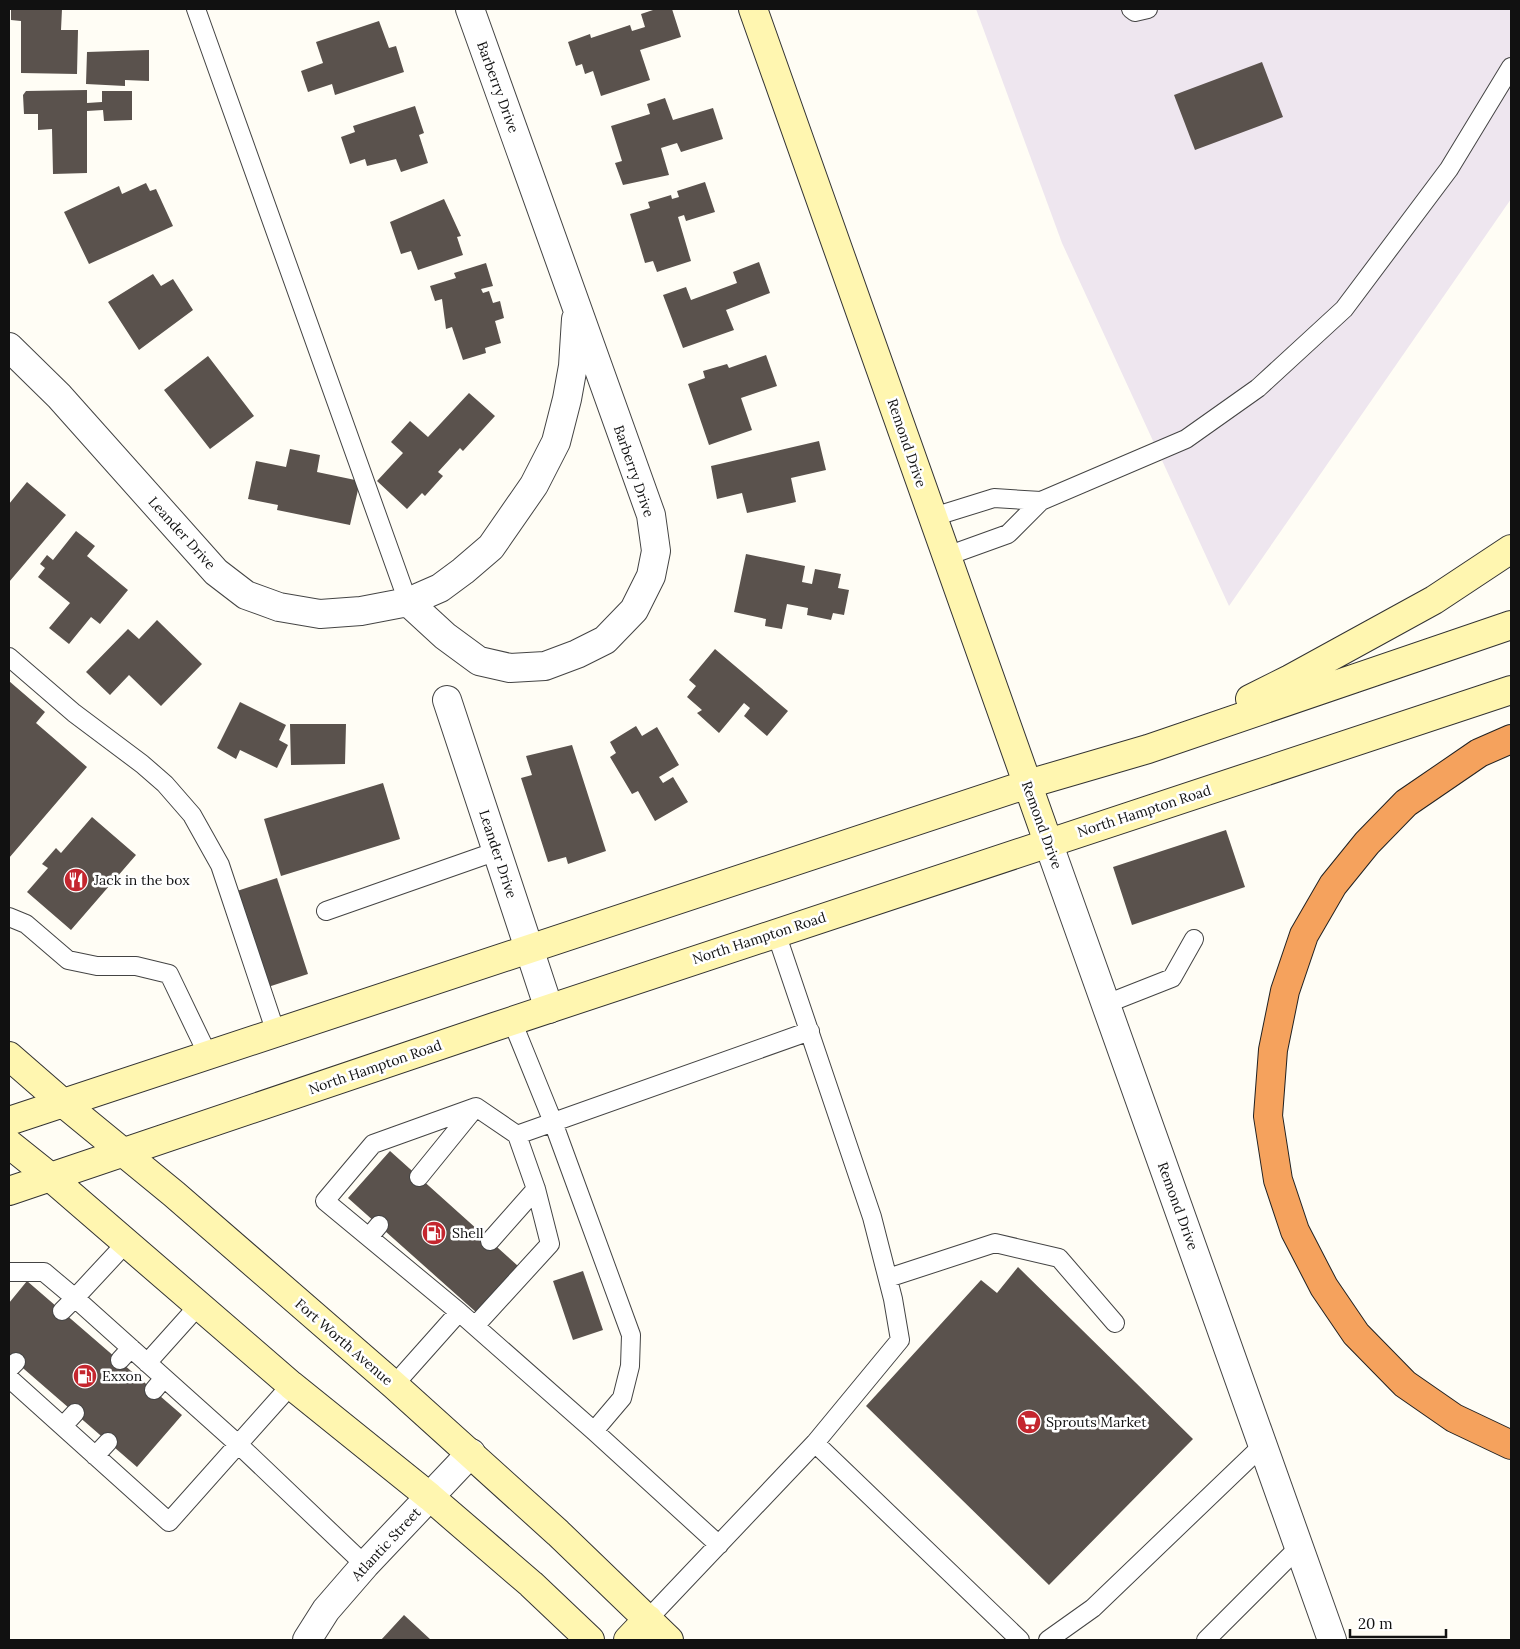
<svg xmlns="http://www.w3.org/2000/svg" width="1520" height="1649" font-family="Lora,serif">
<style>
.industrial{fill:#eee6ef}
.building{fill:#5a524d}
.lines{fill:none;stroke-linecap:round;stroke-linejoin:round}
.lane-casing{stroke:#444;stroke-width:20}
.street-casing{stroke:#444;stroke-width:30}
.secondary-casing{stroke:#333;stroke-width:30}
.highway-casing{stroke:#222;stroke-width:30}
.lane{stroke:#fff;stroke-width:18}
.street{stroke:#fff;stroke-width:28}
.secondary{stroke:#fff6b0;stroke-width:28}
.highway{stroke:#f5a25d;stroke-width:28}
.labels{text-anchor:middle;stroke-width:5;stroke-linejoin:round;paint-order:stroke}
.street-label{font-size:14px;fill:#111;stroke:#fff}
.poi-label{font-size:14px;fill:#111;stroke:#fff;text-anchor:start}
</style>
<rect width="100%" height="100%" fill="#fffdf5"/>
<path class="industrial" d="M976,9H1511V199L1229,606L1062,243Z"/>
<path class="building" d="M11,9H62L61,30H78L77,74L21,73V21L11,20Z
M656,9H672L681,37L640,50L650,80L601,96L593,71L585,74L582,64L576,66L568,42L590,34L591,38L630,25L632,31L645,27L641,14Z
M379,21L389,48L396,46L404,72L335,95L332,84L308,92L301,71L323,63L316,42Z
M149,50V81L125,80V86L86,84L87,52Z
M1262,62L1283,117L1195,150L1174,95Z
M87,90V103L102,102V91H132V120L104,121L103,110L87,111V173L53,174L52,129L38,130V114H24L23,95L26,91Z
M665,98L673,120L713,108L723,139L681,152L677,143L661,148L669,175L623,185L615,163L622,161L611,126L650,114L647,104Z
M415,106L424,133L419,135L428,163L401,172L396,159L367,166L365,159L350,164L341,137L355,132L353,126Z
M705,182L715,212L686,221L684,215L678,217L691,261L657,272L653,261L645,263L630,214L650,208L648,202L671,195L672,199L679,197L677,191Z
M146,183L150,191L156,189L173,226L89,264L64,212L119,186L122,194Z
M444,199L461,236L457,237L463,255L418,270L411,251L401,254L390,222Z
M759,262L770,293L726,310L734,330L683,348L663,295L686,287L691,300L737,283L733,272Z
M486,263L493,286L481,289L483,293L489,291L493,303L500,301L504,318L495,321L501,343L485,348L486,353L463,360L452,327L446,329L442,299L435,301L430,286L456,278L454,273Z
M153,274L161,286L173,279L193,310L139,350L108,302Z
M766,355L777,386L741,398L752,430L709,445L688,384L705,378L703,371L727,364L729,368Z
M208,356L254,416L210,449L164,390Z
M469,393L495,416L463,451L460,448L438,472L443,476L425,496L422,493L407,509L377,481L403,453L391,442L410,421L428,437Z
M819,441L826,470L791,478L796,502L747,513L742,493L717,499L711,466Z
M290,449L320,455L317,472L360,481L350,525L277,510L278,505L248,499L256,461L286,467Z
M27,482L66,515L9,582V504Z
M76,531L95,546L87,556L128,590L100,624L91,617L69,644L49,628L70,603L38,577L45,568L40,564L47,555L53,560Z
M746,554L805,566L802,582L812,584L815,569L841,574L838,588L849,590L844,615L833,613L831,620L807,615L808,608L787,604L782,629L765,626L766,619L734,612Z
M157,620L202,664L161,706L129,675L110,695L86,672L128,629L139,639Z
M715,649L788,711L767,736L744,716L750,708L744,703L719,733L697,713L702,710L687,697L696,686L689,680Z
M9,681L45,712L36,723L87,767L9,858Z
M240,702L286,725L279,740L288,745L277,768L240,750L236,759L217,748Z
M290,724H346L345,764L291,765Z
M636,726L642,736L657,727L679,765L659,777L663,783L673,777L688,802L655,821L638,791L632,794L610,757L616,753L610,742Z
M572,745L606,851L568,864L566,857L548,862L521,778L532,775L526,756Z
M383,783L400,839L281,876L264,819Z
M92,817L136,855L71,930L27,892L48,868L42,864L56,848L61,853Z
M1226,830L1245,887L1132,925L1113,867Z
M277,878L308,974L268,987L237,891Z
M390,1151L518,1266L477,1313L348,1198Z
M1018,1267L1193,1439L1049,1585L866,1406L981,1280L997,1293Z
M583,1271L603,1330L573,1340L553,1281Z
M27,1281L182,1415L137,1467L9,1356V1303Z
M404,1615L431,1640H381Z"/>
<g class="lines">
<g class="lane-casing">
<path id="lane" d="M196,9L408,602
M1131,9L1135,12L1148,9
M933,517L994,498L1041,501
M947,556L1008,534L1041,501L1186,439L1258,388L1344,309L1449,169L1511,67
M9,657L74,713L142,764L165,784L192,815L220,865L276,1033
M326,911L497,851
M9,917L26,924L68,960L97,966H136L169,974L208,1055
M1106,1004L1172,978L1194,939
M512,1021L553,1122L631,1335L630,1366L622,1398L594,1431
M517,1135L810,1031
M419,1177L475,1108
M369,1237L379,1225
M490,1241L536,1189
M9,1272H44L75,1298L127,1242
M888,1278L995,1243L1059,1258L1115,1323
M62,1311L75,1298L239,1445L365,1565
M459,1312L325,1201L373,1144L476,1107L517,1135L536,1189L550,1244L475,1326
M120,1360L131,1348
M147,1363L199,1305
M9,1369L16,1362
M9,1378L169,1522L291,1385
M394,1385L459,1312L594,1431L719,1545
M154,1390L164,1378
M63,1426L75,1413
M815,1443L1020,1640
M95,1456L108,1442
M648,1619L815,1443L900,1340L893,1299L872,1217L776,933
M1048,1640L1093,1608L1263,1445
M1206,1640L1299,1547"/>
</g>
<g class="street-casing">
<path id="street" d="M9,347L59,396L216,572L246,595L279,607L320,614L361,611L408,602L440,588L463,571L491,547L534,485L556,442L567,399L573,366L576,319
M408,602L445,636L479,661L510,668L545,666L577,654L605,640L634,610L651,576L656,551L651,515L470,9
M447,700L549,1009
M1048,842L1332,1640
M307,1640L326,1610L365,1565L471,1453"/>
</g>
<g class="secondary-casing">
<path id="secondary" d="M753,9L1048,842
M1250,699L1290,679L1434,600L1511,549
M9,1056L63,1103L174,1194L394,1385L558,1533L669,1640
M9,1121L1028,784L1148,749L1511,625
M9,1144L49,1176L291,1385L430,1497L531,1584L590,1640
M9,1191L494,1027L1511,690
M628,1640L648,1619"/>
</g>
<g class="highway-casing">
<path id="highway" d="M1511,739L1479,753L1406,803L1367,843L1333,885L1304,935L1285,991L1273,1050L1268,1116L1278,1180L1295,1231L1324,1287L1356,1334L1405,1384L1454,1418L1511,1445"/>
</g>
<use href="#lane" class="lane"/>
<use href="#street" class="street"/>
<use href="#secondary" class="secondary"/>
<use href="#highway" class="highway"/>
</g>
<defs>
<g id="restaurant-disc" transform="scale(1.25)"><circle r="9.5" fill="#c4262e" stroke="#fff"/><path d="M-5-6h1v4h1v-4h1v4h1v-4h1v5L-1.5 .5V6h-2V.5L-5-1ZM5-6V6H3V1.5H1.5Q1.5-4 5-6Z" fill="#fff"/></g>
<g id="fuel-disc" transform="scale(1.25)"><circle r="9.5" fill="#c4262e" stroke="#fff"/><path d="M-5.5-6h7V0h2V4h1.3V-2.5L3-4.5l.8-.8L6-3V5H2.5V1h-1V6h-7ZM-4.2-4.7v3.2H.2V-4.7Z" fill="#fff"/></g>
<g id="supermarket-disc" transform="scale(1.25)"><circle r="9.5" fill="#c4262e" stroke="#fff"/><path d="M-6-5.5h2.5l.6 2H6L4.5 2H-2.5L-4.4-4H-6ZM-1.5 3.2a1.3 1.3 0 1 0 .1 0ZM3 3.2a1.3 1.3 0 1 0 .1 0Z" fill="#fff"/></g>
</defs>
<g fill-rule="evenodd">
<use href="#restaurant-disc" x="76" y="880"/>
<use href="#fuel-disc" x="434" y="1233"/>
<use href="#fuel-disc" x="85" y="1376"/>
<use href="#supermarket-disc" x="1029" y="1422"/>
</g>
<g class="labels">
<g class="street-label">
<text transform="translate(498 87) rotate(70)" y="5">Barberry Drive</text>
<text transform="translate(907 443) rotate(71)" y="5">Remond Drive</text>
<text transform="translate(634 471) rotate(71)" y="5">Barberry Drive</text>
<text transform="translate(182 533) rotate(48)" y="5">Leander Drive</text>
<text transform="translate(1144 811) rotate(-18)" y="5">North Hampton Road</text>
<text transform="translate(1042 825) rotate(70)" y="5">Remond Drive</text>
<text transform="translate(498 854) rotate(72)" y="5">Leander Drive</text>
<text transform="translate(759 938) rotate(-18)" y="5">North Hampton Road</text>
<text transform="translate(375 1067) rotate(-19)" y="5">North Hampton Road</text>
<text transform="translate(1178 1206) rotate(70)" y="5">Remond Drive</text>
<text transform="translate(344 1342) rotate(41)" y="5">Fort Worth Avenue</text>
<text transform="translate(386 1544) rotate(-47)" y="5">Atlantic Street</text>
</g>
<g class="poi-label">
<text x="94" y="885">Jack in the box</text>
<text x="452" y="1238">Shell</text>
<text x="102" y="1381">Exxon</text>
<text x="1046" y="1427">Sprouts Market</text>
</g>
</g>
<rect width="1520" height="1649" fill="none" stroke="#111111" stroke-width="20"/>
<path d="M1350 1629v8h96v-8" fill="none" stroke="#111111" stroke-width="2.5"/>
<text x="1358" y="1629" font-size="15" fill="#111111" stroke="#ffffff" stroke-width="4" paint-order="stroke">20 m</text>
</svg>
